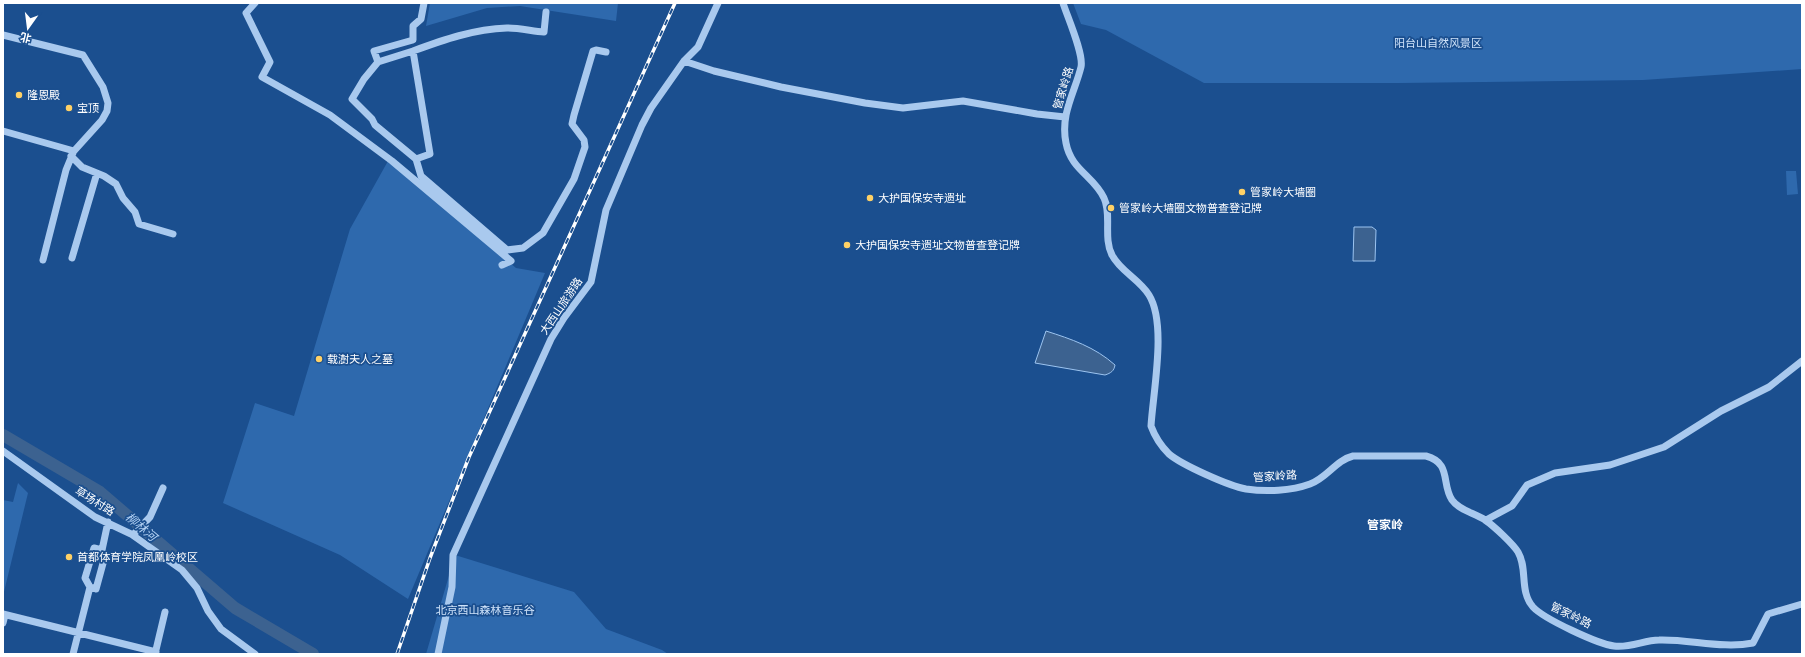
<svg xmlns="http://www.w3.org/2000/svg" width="1805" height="657" font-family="Quicksand,'Noto Sans SC',sans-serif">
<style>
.green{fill:#2e69ad}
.water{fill:#3c6290;stroke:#9cc4f0}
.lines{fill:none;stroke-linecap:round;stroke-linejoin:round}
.river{stroke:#3c6290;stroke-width:12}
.minor{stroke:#a9c9ee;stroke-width:7}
.rail-casing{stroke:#fff;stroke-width:3.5}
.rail{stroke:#1b4f8f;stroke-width:2;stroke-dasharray:6;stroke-linecap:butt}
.poi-dot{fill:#ffd166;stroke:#1b4f8f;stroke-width:1.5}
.labels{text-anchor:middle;stroke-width:3.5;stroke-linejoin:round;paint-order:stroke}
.park-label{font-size:11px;fill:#cfe3fa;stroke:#1b4f8f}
.street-label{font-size:11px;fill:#fff;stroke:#1b4f8f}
.poi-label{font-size:11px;fill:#fff;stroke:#1b4f8f;text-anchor:start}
.neighbourhood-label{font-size:12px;font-weight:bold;fill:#fff;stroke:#1b4f8f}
.water-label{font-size:12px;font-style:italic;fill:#b5d3f5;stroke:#1b4f8f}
</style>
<rect width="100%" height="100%" fill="#1b4f8f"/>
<path class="green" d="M430,3H618L616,21L520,6L487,8L426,26Z
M1073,3H1802V69L1643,80L1399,83H1204L1106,30L1081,24Z
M388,161L516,268L545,273L408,599L340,555L223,503L255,403L294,416L350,229Z
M1786,171H1796L1798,194L1787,195Z
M18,483L28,493L3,596V500L13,502Z
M455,555L574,592L606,629L662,650L668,654H426Z"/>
<path class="water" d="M1354,227H1372L1376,230L1375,261H1353Z
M1046,331C1071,339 1095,347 1115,365C1114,371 1111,373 1105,375L1035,363Z"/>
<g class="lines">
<path class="river" d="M3,435L100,492L235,608L313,654"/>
<path class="minor" d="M255,3L246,13L270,62L262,77L330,115L392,161L511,261L502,265
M1063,3C1067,16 1084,54 1081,67C1075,92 1060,114 1066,143C1071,170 1094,176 1104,198C1112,214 1103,238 1112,255C1120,271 1139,279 1149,295C1167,324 1153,392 1151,426C1155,437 1161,446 1169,454C1182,465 1229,486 1246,489C1266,492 1291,491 1310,484C1327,478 1336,460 1353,456H1426C1452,463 1441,484 1452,500C1460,511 1475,513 1485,520C1494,526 1513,544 1518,552C1528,569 1519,591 1533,607C1544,619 1598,644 1614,646C1631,648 1644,640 1659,640C1690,639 1722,649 1753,643L1768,614L1802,604
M3,35L83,55L103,87L108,103L107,111L102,120L74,151L3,131
M413,51L430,154L416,159L375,125L372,119L352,99L364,79L378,62Z
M413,51C443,40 474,29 507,28C519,28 532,31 544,32L546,12
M684,61L714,71L781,87L865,103L903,108L963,101L1037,114L1065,117
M378,62L374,51L413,40V26L421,19L424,3
M71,156L82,167L104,176L116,184L123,198L135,212L139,224L173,234
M416,159L421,176L507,250L523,248L543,233L574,179L585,147L584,140L572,124L574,115L593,51L596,50L606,52
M72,258L97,173
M43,260L66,170L73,153
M3,451L95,517L131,534L182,570L197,588L208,611L221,629L255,654
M1486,520L1512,506L1527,485L1555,473L1610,465L1664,447L1721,411L1769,387L1802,361
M133,535L150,517L163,488
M102,550L105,556L96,589L90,587L85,578L94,548L102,550L108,522
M3,614L156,652
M3,623L5,615
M73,654L90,587
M155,654L165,612
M438,654L452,587L453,555L551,339L564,318L591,282L606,210L642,125L651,108L684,61L698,47L718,3"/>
<g class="rail-casing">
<path id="rail" d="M397,654L430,558L469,457L675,3"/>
</g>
<use href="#rail" class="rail"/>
</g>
<g class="poi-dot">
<circle cx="19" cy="95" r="4"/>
<circle cx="69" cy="108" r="4"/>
<circle cx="1242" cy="192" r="4"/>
<circle cx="870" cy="198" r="4"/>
<circle cx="1111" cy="208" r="4"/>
<circle cx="847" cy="245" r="4"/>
<circle cx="319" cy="359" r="4"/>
<circle cx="69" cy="557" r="4"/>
</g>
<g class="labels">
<g class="park-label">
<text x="1438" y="47">阳台山自然风景区</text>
<text x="485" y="614">北京西山森林音乐谷</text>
</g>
<g class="street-label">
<text transform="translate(1063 88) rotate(-73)" y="4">管家岭路</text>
<text transform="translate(561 306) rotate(-56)" y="4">大西山旅游路</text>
<text transform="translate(1275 476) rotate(-4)" y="4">管家岭路</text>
<text transform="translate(95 501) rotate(32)" y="4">草场村路</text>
<text transform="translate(1571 615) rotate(26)" y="4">管家岭路</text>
</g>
<g class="poi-label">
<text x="27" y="99">隆恩殿</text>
<text x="77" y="112">宝顶</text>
<text x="1250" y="196">管家岭大墙圈</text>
<text x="878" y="202">大护国保安寺遗址</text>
<text x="1119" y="212">管家岭大墙圈文物普查登记牌</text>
<text x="855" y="249">大护国保安寺遗址文物普查登记牌</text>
<text x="327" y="363">载澍夫人之墓</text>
<text x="77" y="561">首都体育学院凤凰岭校区</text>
</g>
<g class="neighbourhood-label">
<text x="1385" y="529">管家岭</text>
</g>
<g class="water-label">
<text transform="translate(141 527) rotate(41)" y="4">柳林河</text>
</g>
</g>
<rect width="1805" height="657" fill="none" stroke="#ffffff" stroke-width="8"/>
<g transform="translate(28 28) rotate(194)" stroke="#1b4f8f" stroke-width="3" paint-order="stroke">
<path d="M0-3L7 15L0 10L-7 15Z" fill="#ffffff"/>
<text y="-6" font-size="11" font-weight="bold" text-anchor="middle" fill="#ffffff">北</text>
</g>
</svg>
